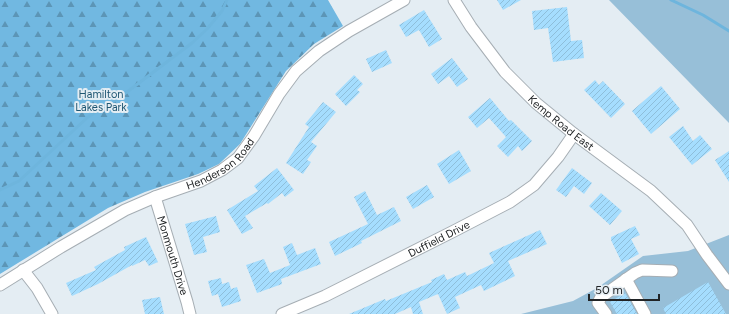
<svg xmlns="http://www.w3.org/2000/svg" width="729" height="314" font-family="Figtree,sans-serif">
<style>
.green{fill:#97bfd8}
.forest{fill:url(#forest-firs)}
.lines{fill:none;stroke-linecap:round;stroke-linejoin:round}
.stream{stroke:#6eb5dd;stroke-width:3}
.building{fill:url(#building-hatch)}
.minor-casing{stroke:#a6aeb4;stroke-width:13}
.minor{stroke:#fff;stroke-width:11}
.labels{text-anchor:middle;stroke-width:4;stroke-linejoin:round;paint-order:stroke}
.park-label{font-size:11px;fill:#1f5672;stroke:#e4edf3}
.street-label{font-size:11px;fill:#212426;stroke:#e4edf3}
</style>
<defs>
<pattern id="forest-firs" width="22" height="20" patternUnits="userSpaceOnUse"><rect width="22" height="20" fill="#71b8e1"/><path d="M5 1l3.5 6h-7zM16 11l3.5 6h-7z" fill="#5c95b6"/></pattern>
<pattern id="building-hatch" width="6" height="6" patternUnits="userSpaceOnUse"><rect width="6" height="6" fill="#a5ddfe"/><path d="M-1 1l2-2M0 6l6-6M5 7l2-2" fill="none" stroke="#8ebeda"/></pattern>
</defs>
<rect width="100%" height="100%" fill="#e4edf3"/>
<path class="green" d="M609,0H729V123Z
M729,235V314H521L573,301L597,288L643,256L688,251Z"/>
<path class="forest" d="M0,0H328L343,26L314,44L286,71L240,144L219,164L198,174L145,192L108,208L0,274Z"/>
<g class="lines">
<path class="stream" d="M671,0L703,15L729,31
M0,190L19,181L88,117L119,98L192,43L207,29L222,11L227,0"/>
</g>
<path class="building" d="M497,0H521L503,10Z
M567,7L571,41L582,40L584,58L553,62L548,28L534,30L532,11Z
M424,10L442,39L429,47L419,30L406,37L399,25Z
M386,50L392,63L372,72L366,59Z
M452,58L468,79L457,87L449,76L438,84L431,74Z
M354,75L363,84L357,90L360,92L346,106L335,94Z
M595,80L599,85L603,81L625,104L611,118L584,90Z
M661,86L680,109L651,134L632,111Z
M490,98L509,121L511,120L532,141L522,151L518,146L508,157L497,146L506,137L489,118L477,128L468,117Z
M323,102L336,112L311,142L317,146L307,160L311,162L303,174L286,163L309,127L305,124Z
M683,126L693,141L700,135L712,149L692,165L669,137Z
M459,150L471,171L449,184L437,164Z
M729,151V182L715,160Z
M277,168L294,190L285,197L282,193L268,204L267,203L245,216L253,228L242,234L227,210L258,191L254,186Z
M572,168L592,183L584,194L574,186L566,197L556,190Z
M427,185L434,197L413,209L406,197Z
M365,191L377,215L394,207L401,221L361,241L362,243L335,256L329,242L368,224L354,197Z
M601,193L622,211L610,225L589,206Z
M216,216L220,232L203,237L207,252L194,255L185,224Z
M635,226L640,235L631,239L639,254L622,263L611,240V237Z
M540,230L547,244L508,261L515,276L484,291L481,285L455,297L460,308L447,314L438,294L419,302L423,314H413L411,307L395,314H349L385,299L386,301L432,282L431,280L444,274L447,280L465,272L467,276L494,263L489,253Z
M146,237L158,262L149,266L145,260L132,266V265L98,284L72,296L66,283L96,270L94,267L125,250L124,247Z
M292,243L297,255L315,248L321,264L281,279L282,284L257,293L246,265L264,259L270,273L290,265L283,247Z
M221,278L222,284L229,282L231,289L237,287L241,301L222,307L218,294L212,296L208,281Z
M708,282L726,314H666L663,308Z
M625,293L637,314H617L610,302Z
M160,297L164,314H145L142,300Z"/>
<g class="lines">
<g class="minor-casing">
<g id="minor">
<path id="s1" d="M454,0L471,27L505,72L536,103L574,134L651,191L687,225L707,255L729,284"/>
<path id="s2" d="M155,197L187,302L190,314"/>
<path d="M23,270L37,288L52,314"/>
<path d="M626,279L645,314"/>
<path id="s3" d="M0,285L61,247L125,210L155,197L201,181L222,170L238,158L254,136L279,94L296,71L319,51L349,31L404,0"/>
<path id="s4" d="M282,314L325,296L454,231L510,202L534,185L558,157L574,134"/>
<path d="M606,314L598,303L601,297L635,273L642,270L672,271"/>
</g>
</g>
<use href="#minor" class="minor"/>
</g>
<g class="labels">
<g class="park-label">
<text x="101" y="98">Hamilton<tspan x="101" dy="13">Lakes Park</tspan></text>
</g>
<g class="street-label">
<text dy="4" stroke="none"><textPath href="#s1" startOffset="164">Kemp Road East</textPath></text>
<text dy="4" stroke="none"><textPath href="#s3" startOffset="253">Henderson Road</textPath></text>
<text dy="4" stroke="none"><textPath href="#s4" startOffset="174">Duffield Drive</textPath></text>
<text dy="4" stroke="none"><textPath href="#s2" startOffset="61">Monmouth Drive</textPath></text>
</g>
</g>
<path d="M589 294v6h70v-6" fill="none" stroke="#212426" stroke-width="2"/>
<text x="595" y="294" font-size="12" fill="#212426" stroke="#e4edf3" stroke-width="3" paint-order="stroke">50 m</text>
</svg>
